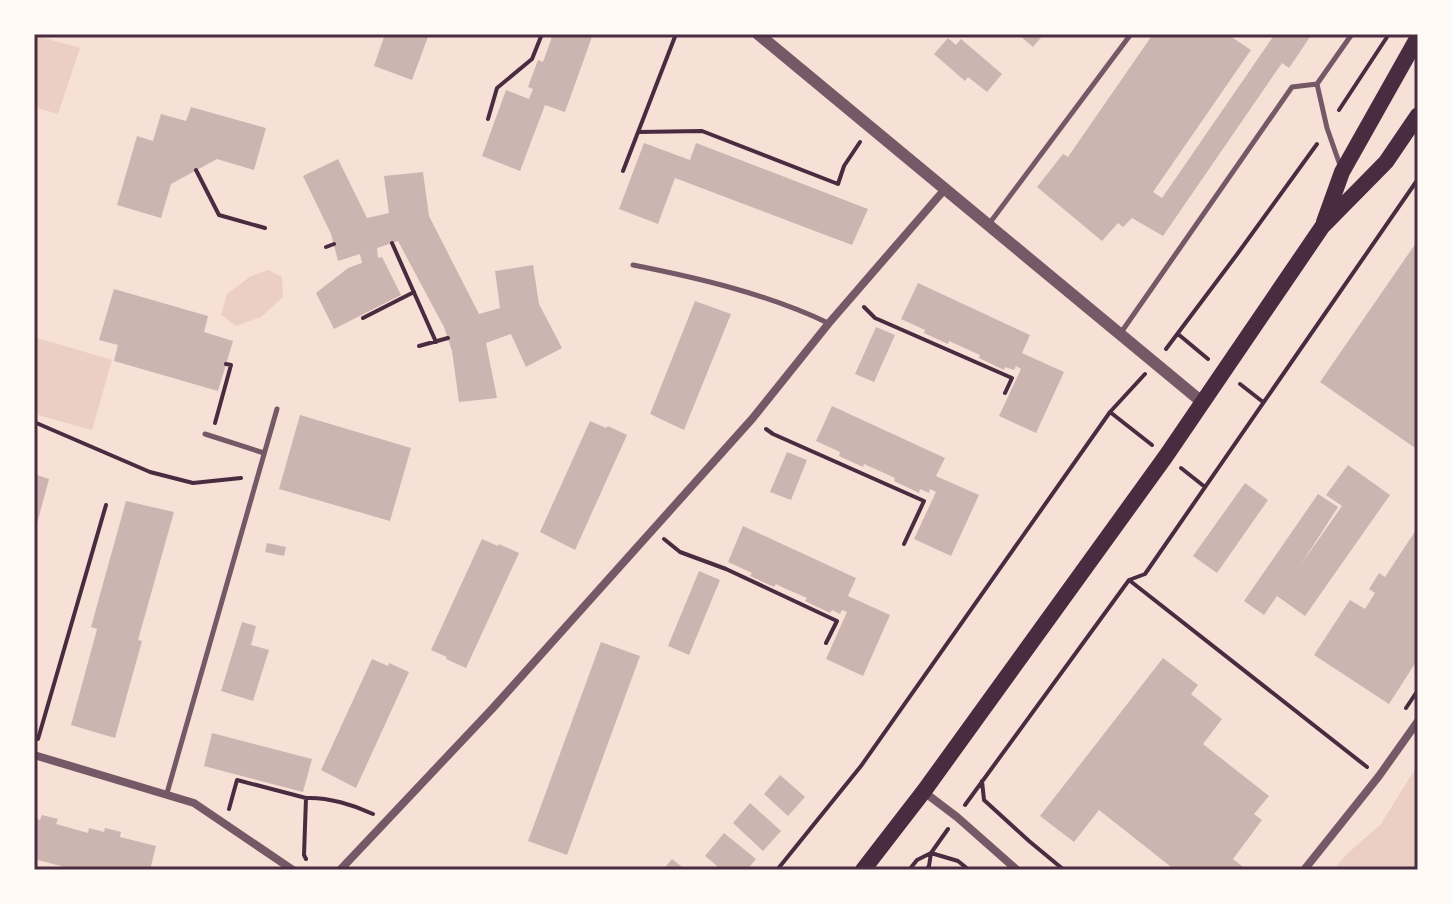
<svg xmlns="http://www.w3.org/2000/svg" width="1452" height="904" font-family="Lato,sans-serif">
<style>
.green{fill:#ebcfc5}
.building{fill:#ccb4b1}
.lines{fill:none;stroke-linecap:round;stroke-linejoin:round}
.path{stroke:#4a2c40;stroke-width:4}
.service{stroke:#755966;stroke-width:5}
.minor{stroke:#755966;stroke-width:8}
.tertiary{stroke:#755966;stroke-width:12}
.primary{stroke:#4a2c40;stroke-width:16}
.neatline{fill:none;stroke:#4a2c40;stroke-width:3}
</style>
<rect width="100%" height="100%" fill="#f7e1d7"/>
<path class="green" d="M34,35L80,48L58,114L34,107Z
M268,270L282,277L283,297L261,317L236,326L221,315L227,294L251,276Z
M34,337L112,360L92,430L34,414Z
M1418,764V870H1333L1348,853L1381,824Z"/>
<path class="building" d="M385,34H429L412,80L374,66Z
M553,34H593L565,112L545,105L520,171L482,156L506,90L529,99L533,89L528,87L538,60L543,62Z
M1018,34H1044L1033,47Z
M1153,34H1227L1251,50L1153,192L1162,198L1275,34H1312L1289,68L1282,63L1163,236L1132,218L1123,227L1118,223L1102,241L1037,187L1063,154L1068,157Z
M948,38L956,45L961,39L1002,74L987,92L968,77L965,81L934,54Z
M191,107L266,128L254,170L217,159L171,184L161,218L117,205L137,136L153,141L161,114L186,121Z
M644,143L690,160L696,143L868,209L852,245L675,178L658,224L619,209Z
M338,159L367,218L389,213L384,176L423,172L429,216L479,314L500,308L495,271L533,265L539,304L562,348L526,367L511,334L486,343L497,398L459,402L452,351L444,327L398,241L377,248L378,258L382,257L401,295L334,329L316,293L348,268L362,263L360,254L338,261L331,234L303,176Z
M1418,240V450L1320,382Z
M918,283L1030,335L1022,353L1064,372L1036,433L999,416L1021,369L1016,366L1014,370L1005,367L1004,370L979,358L980,355L949,341L948,344L924,333L925,330L901,319Z
M114,289L208,316L204,332L233,341L218,391L114,361L118,345L99,340Z
M695,301L731,314L684,430L650,414Z
M876,327L895,335L874,382L855,374Z
M832,406L945,458L936,476L979,495L951,556L914,539L936,492L930,489L929,493L920,489L919,493L894,481L895,478L864,464L863,467L839,456L840,452L816,441Z
M300,415L411,448L390,521L279,489Z
M590,421L606,428L608,426L627,435L575,550L540,532Z
M787,452L807,460L791,500L770,492Z
M1348,465L1390,495L1305,616L1277,596L1264,615L1244,601L1318,494L1338,507L1300,566L1342,506L1326,495Z
M34,474L49,479L35,531H34Z
M1245,483L1268,500L1217,573L1193,556Z
M126,501L174,512L138,640L142,641L115,738L71,725L97,629L91,627Z
M743,526L856,578L848,596L890,615L863,676L826,659L847,612L842,610L840,614L832,610L830,613L805,601L807,598L784,588L776,584L774,587L750,576L752,573L728,562Z
M1418,527V659L1389,704L1314,655L1350,600L1365,609L1375,593L1369,589L1379,573L1385,577Z
M482,539L498,546L499,544L519,553L466,668L446,659L447,657L431,650Z
M267,543L286,547L284,556L265,552Z
M699,571L720,580L689,655L668,646Z
M242,622L256,626L251,645L269,650L253,701L221,691Z
M601,642L640,656L567,855L528,841Z
M1163,658L1198,685L1191,694L1222,719L1203,744L1269,796L1254,814L1262,820L1233,859L1247,870H1175L1099,810L1074,842L1040,816Z
M372,659L388,666L389,663L409,672L356,788L321,770Z
M212,733L312,759L303,792L204,766Z
M780,775L805,797L788,816L764,794Z
M750,803L781,831L763,851L733,823Z
M42,815L58,819L56,824L88,833L89,828L104,832L105,828L121,832L120,837L156,846L150,870H91L79,867L78,870H76L34,859V818L40,820Z
M724,833L756,859L747,870H722L705,856Z
M672,859L686,870H663Z"/>
<g class="lines">
<path class="path" d="M1339,110L1389,34
M488,119L497,88L532,59L542,34
M638,132L702,131L838,184L844,166L860,142
M196,170L219,215L265,228
M623,171L676,34
M392,243L436,342
M326,247L334,244
M864,307L875,318L1012,378L1005,393
M363,318L414,292
M1178,334L1208,359
M419,346L448,338
M1166,349L1238,253L1317,144
M1240,384L1263,402
M1110,412L1152,445
M34,422L150,472L193,483L241,478
M215,423L231,365L226,364
M766,429L773,434L924,501L904,544
M1181,468L1205,487
M664,539L680,552L726,569L837,621L826,643
M1129,580L1367,767
M1406,708L1418,690
M38,739L106,505
M982,781L984,800L1029,841L1064,870
M965,805L1129,580L1145,574L1418,179
M229,809L237,780L306,798C328,797 354,805 373,814
M931,853L958,861L969,870
M306,859L304,855L306,798
M777,870L861,766L1110,412L1145,374
M909,870L917,860L931,853L948,829
M926,870L929,866L931,853"/>
<path class="service" d="M1317,84L1327,128L1341,168
M989,224L1131,34
M633,265C699,278 767,294 828,323
M1120,334L1292,87L1317,84L1352,34
M205,434L264,453
M167,793L277,409"/>
<path class="minor" d="M34,755L194,803L293,870
M924,792L957,817L1017,870
M340,870L492,709L752,419L829,323L945,189
M1304,870L1379,776L1418,721"/>
<path class="tertiary" d="M758,34L1202,402"/>
<path class="primary" d="M1324,222L1342,172L1418,37
M863,870L924,791L1166,456L1322,227L1386,162L1418,115"/>
</g>
<rect width="1452" height="904" fill="none" stroke="#fffaf5" stroke-width="72"/>
<rect x="36" y="36" width="1380" height="832" class="neatline"/>
</svg>
